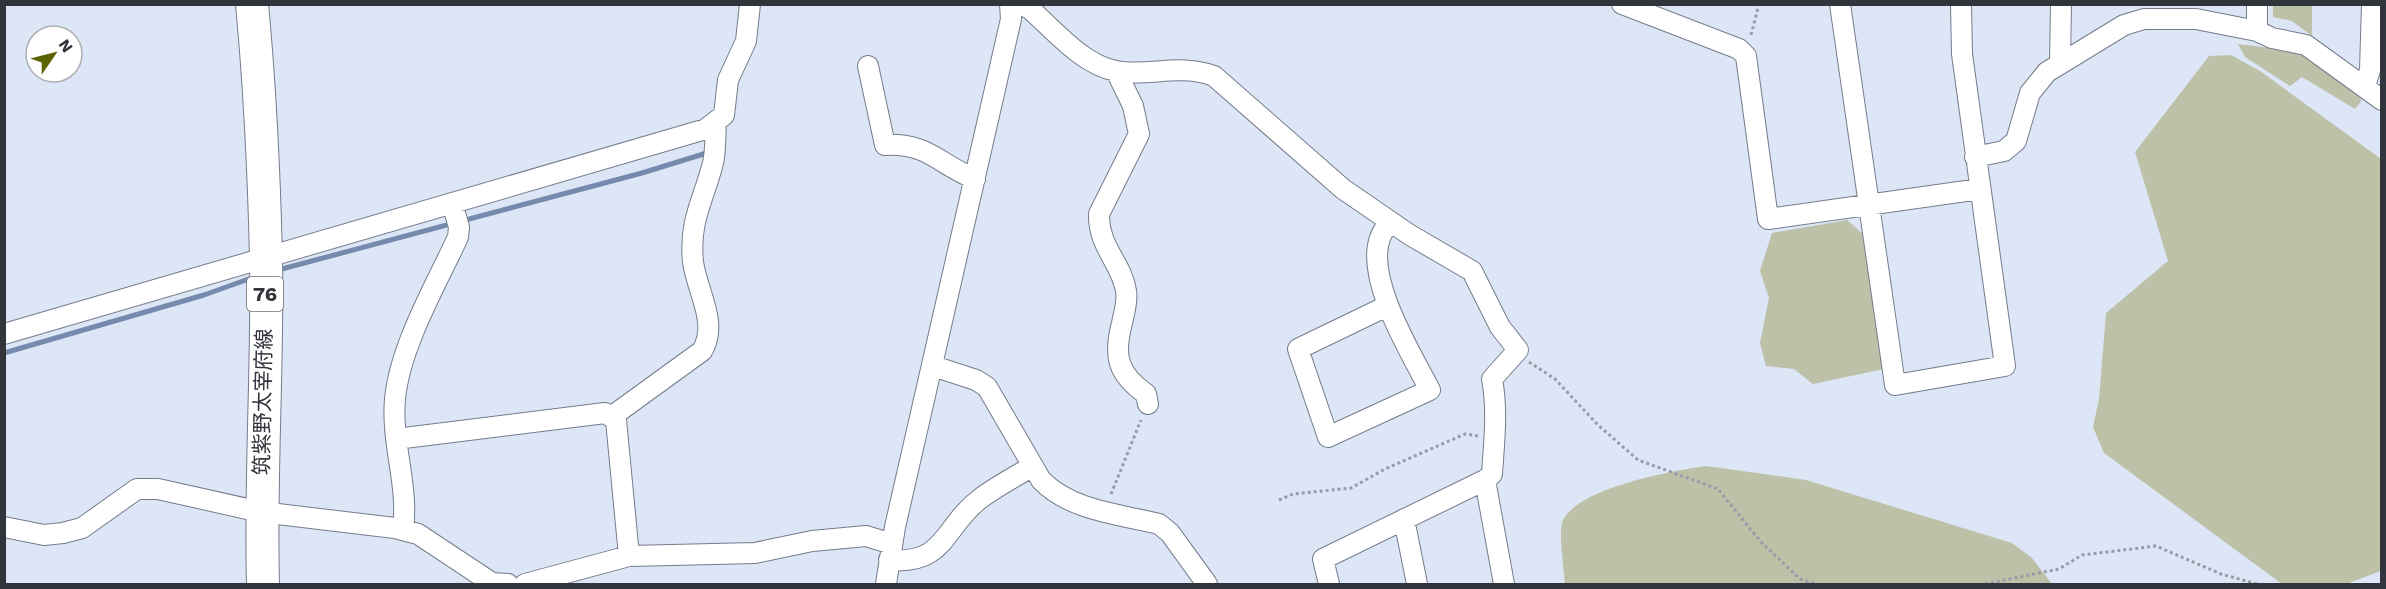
<svg xmlns="http://www.w3.org/2000/svg" width="2386" height="589" font-family="'Work Sans','Noto Sans JP',sans-serif">
<style>
.green{fill:#bdc1a7}
.lines{fill:none;stroke-linecap:round;stroke-linejoin:round}
.stream{stroke:#768aad;stroke-width:5}
.street-casing{stroke:#747c8b;stroke-width:22}
.primary-casing{stroke:#747c8b;stroke-width:34}
.path{stroke:#969ca8;stroke-width:3;stroke-dasharray:3 3;stroke-linecap:butt}
.street{stroke:#fff;stroke-width:20}
.primary{stroke:#fff;stroke-width:32}
.labels{text-anchor:middle;stroke-width:6;stroke-linejoin:round;paint-order:stroke}
.shield{fill:#fff;stroke:#6f7175;stroke-width:1.5}
.shield-label{font-size:20px;font-weight:bold;fill:#31343a}
.street-label{font-size:21px;fill:#31343a;stroke:#fff}
</style>
<rect width="100%" height="100%" fill="#dde6f6"/>
<path class="green" d="M2273,5H2312V36L2292,21L2273,17Z
M2238,44L2309,53L2362,100L2355,109L2302,77L2290,86L2245,57Z
M2231,55L2260,71L2381,159V571L2346,584H2282L2104,453L2093,427L2099,399L2106,313L2168,261L2135,152L2209,56Z
M1847,220L1862,233L1884,369L1813,384L1794,369L1766,366L1760,343L1769,298L1760,271L1772,233Z
M1706,466L1806,480L2012,543L2032,558L2052,584H1565C1564,571 1558,531 1563,520C1580,487 1672,471 1706,466Z"/>
<g class="lines">
<path class="stream" d="M278,270L642,173L710,152
M4,353L204,295L257,276"/>
<g class="street-casing">
<path id="street" d="M1019,4L1030,9C1055,31 1083,65 1116,71C1150,77 1179,63 1214,76L1343,189L1410,235L1472,271L1500,327L1518,350L1492,379C1498,411 1494,443 1492,474L1485,480
M1622,4L1739,49L1746,56L1768,219L1980,189
M1840,4L1895,385L2005,366L1962,54L1961,4
M2257,31V4
M2060,62L2061,4
M868,66L885,145C929,143 938,164 975,179
M1116,71L1133,106L1139,134L1099,214C1098,247 1122,263 1126,291C1128,301 1124,313 1122,323C1113,357 1118,374 1146,394L1148,404
M2365,86L2370,70L2372,4
M1975,157L2004,151L2016,141L2030,93L2047,72L2124,25L2144,19H2196L2257,31L2272,38L2306,45L2382,100
M1387,306L1298,349L1328,437L1430,390C1411,353 1365,279 1380,238C1382,232 1386,227 1389,221
M4,334L706,129L724,115L728,80L746,41L750,4
M933,366L976,380L987,387L1041,480C1071,511 1119,514 1159,524L1170,533L1207,584
M611,417L702,351C719,323 697,292 693,262C689,220 703,202 713,163C716,151 715,135 716,122
M396,439L605,413L616,420L629,556
M1404,519L1417,584
M4,527L44,535L63,533L82,528L137,489H158L261,512L395,528L418,534L492,583L508,584
M403,530C409,485 391,444 395,399C400,346 436,285 458,237L459,227L452,203
M889,560C947,565 943,526 981,498C997,486 1016,476 1033,466
M525,584L629,556L755,553L812,541L866,536L892,544
M886,584L895,527L1011,19L1010,4
M1329,584L1323,559L1485,480L1504,584"/>
</g>
<g class="primary-casing">
<path id="primary" d="M252,4C260,89 264,173 266,258C268,367 260,476 263,584"/>
</g>
<path class="path" d="M1751,35L1759,4
M1529,362L1555,379L1598,425L1638,460L1718,489L1761,542L1800,579L1816,584
M1111,494L1141,420
M1279,500L1293,494L1351,488L1385,469L1465,434L1478,436
M1985,584L2059,569L2082,555L2156,546L2221,574L2257,584"/>
<use href="#street" class="street"/>
<use href="#primary" class="primary"/>
</g>
<g class="labels">
<rect class="shield" x="247" y="277" width="36" height="34" rx="4.5"/>
<g class="shield-label">
<text x="265" y="301">76</text>
</g>
<g class="street-label">
<text transform="translate(263 402) rotate(-89)" y="7">筑紫野太宰府線</text>
</g>
</g>
<rect width="2386" height="589" fill="none" stroke="#31343a" stroke-width="12"/>
<g transform="translate(54 54) rotate(55)"><circle r="28" fill="#ffffff" stroke="#adaeb0" stroke-width="1.5"/>
<path d="M0-4.5L10 22L0 15L-10 22Z" fill="#5c6402"/>
<text y="-9" font-size="16" font-weight="bold" text-anchor="middle" fill="#31343a">N</text>
</g>
</svg>
